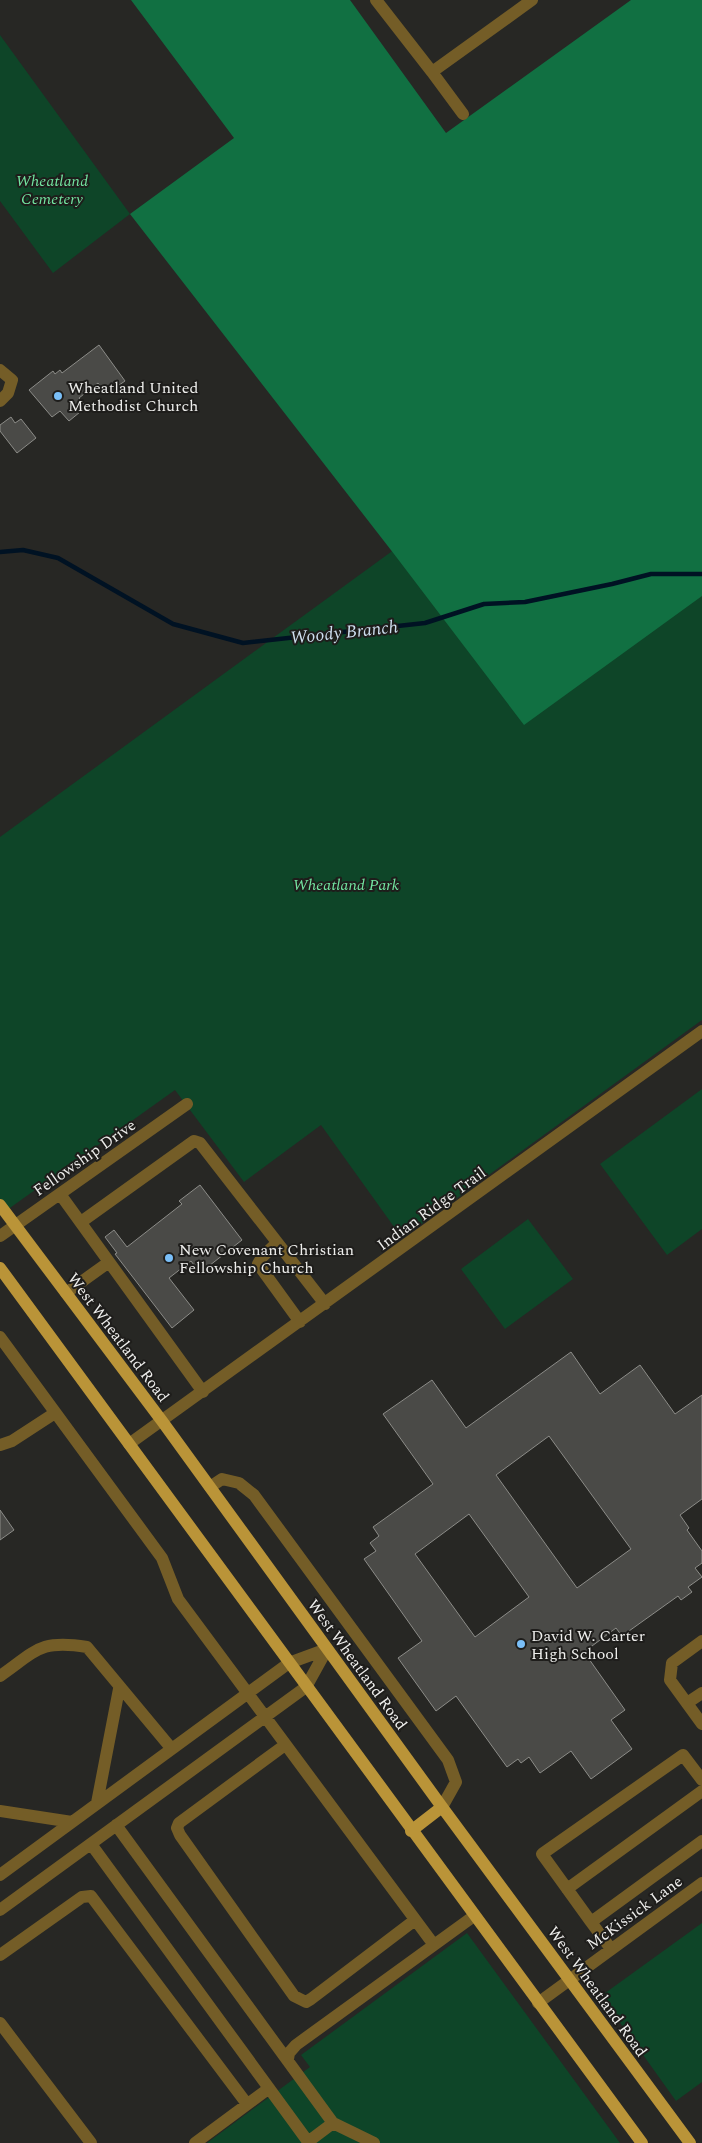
<svg xmlns="http://www.w3.org/2000/svg" width="702" height="2143" font-family="Spectral,serif">
<style>
.green{fill:#0e4528}
.forest{fill:#117042}
.lines{fill:none;stroke-linecap:round;stroke-linejoin:round}
.stream{stroke:#001223;stroke-width:4.5}
.building{fill:#4a4a47;stroke:#8c8c88;fill-rule:evenodd}
.minor{stroke:#745d27;stroke-width:12}
.major{stroke:#ba9438;stroke-width:12}
.poi-dot{fill:#7abff8;stroke:#1e1d1b;stroke-width:2}
.labels{text-anchor:middle;stroke-width:4;stroke-linejoin:round;paint-order:stroke}
.park-label{font-size:16px;font-style:italic;fill:#72e4a0;stroke:#1e1d1b}
.poi-label{font-size:16px;fill:#eeeeec;stroke:#1e1d1b;text-anchor:start}
.street-label{font-size:16px;fill:#eeeeec;stroke:#1e1d1b}
.water-label{font-size:18px;font-style:italic;fill:#cedfef;stroke:#1e1d1b}
</style>
<rect width="100%" height="100%" fill="#272724"/>
<path class="green" d="M0,35L130,214L53,273L0,201Z
M395,549L702,594V1020L402,1238L321,1125L244,1182L175,1090L0,1215V837Z
M702,1089V1229L667,1255L600,1164Z
M528,1219L573,1279L505,1329L461,1269Z
M702,1923V2082L676,2101L601,1996Z
M467,1933L620,2143H207L310,2067L301,2055Z"/>
<path class="forest" d="M131,0H350L446,133L631,0H702V596L524,725L394,554L130,214L234,138Z"/>
<g class="lines">
<path class="stream" d="M0,552L23,550L58,558L173,624L243,643L425,623L484,604L525,602L612,584L651,574H702"/>
</g>
<path class="building" d="M99,345L125,381L106,394L98,383L79,398L84,405L78,410L80,412L69,421L60,411L52,417L29,390L53,371L55,374L60,370L62,373Z
M11,417L15,423L21,419L36,438L17,453L0,431V425Z
M200,1185L242,1240L200,1273L191,1261L169,1278L194,1310L172,1328L115,1254L117,1253L105,1237L114,1230L127,1247L182,1204L179,1201Z
M571,1352L600,1394L640,1365L675,1414L702,1395V1499L680,1515L689,1528L687,1530L702,1551V1563L695,1568L702,1577L688,1587L692,1592L681,1600L678,1596L622,1636L616,1628L584,1652L625,1710L611,1720L632,1749L591,1779L571,1751L540,1773L529,1757L521,1763L518,1759L507,1767L456,1696L436,1711L398,1658L422,1641L364,1559L376,1551L370,1543L379,1536L373,1527L433,1484L383,1414L432,1380L466,1428ZM549,1436L631,1549L577,1588L496,1475ZM469,1514L529,1597L475,1637L415,1554Z
M0,1510L14,1530L0,1540Z"/>
<g class="lines">
<path class="minor" d="M376,0L432,72L532,0
M432,72L463,114
M0,370L12,380L8,393L0,401
M60,1194L203,1392
M81,1222L194,1141L200,1143L325,1304
M0,1236L187,1104
M277,1243L262,1257L258,1264L300,1322
M66,1293L109,1262
M0,1337L162,1558L178,1599L434,1945
M129,1444L702,1031
M0,1445L12,1441L55,1413
M210,1487L222,1479L239,1483L254,1495L448,1760L456,1782L442,1807
M702,1641L672,1663L670,1680L702,1724
M0,1676C36,1651 40,1639 87,1647L171,1748
M687,1703L702,1693
M285,1745L179,1823L177,1828L180,1835L294,1996L306,2002L311,1999L415,1920
M97,1803L119,1689
M0,1811L72,1822
M116,1825L333,2123L374,2143
M91,1844L309,2143
M0,1875L289,1663L327,1649
M567,1889L702,1791
M0,1910L306,1687L327,1649
M591,1922L542,1854L683,1755L702,1780
M611,1949L591,1922L702,1841
M0,1955L82,1897L91,1896L247,2104
M538,2003L702,1883
M0,2023L91,2143
M288,2059L289,2053L296,2045L474,1916
M309,2141L333,2123
M195,2143L268,2089"/>
<path class="major" d="M0,1205L162,1421L442,1807L690,2143
M0,1268L642,2143
M411,1831L442,1807"/>
</g>
<g class="poi-dot">
<circle cx="58" cy="396" r="5"/>
<circle cx="169" cy="1258" r="5"/>
<circle cx="521" cy="1644" r="5"/>
</g>
<g class="labels">
<g class="park-label">
<text x="52" y="186">Wheatland<tspan x="52" dy="18">Cemetery</tspan></text>
<text x="346" y="890">Wheatland Park</text>
</g>
<g class="poi-label">
<text x="68" y="393">Wheatland United<tspan x="68" dy="18">Methodist Church</tspan></text>
<text x="179" y="1255">New Covenant Christian<tspan x="179" dy="18">Fellowship Church</tspan></text>
<text x="531" y="1641">David W. Carter<tspan x="531" dy="18">High School</tspan></text>
</g>
<g class="street-label">
<text transform="translate(84 1157) rotate(-35)" y="6">Fellowship Drive</text>
<text transform="translate(431 1208) rotate(-36)" y="6">Indian Ridge Trail</text>
<text transform="translate(119 1337) rotate(53)" y="6">West Wheatland Road</text>
<text transform="translate(358 1664) rotate(54)" y="6">West Wheatland Road</text>
<text transform="translate(634 1912) rotate(-36)" y="6">McKissick Lane</text>
<text transform="translate(598 1991) rotate(54)" y="6">West Wheatland Road</text>
</g>
<g class="water-label">
<text transform="translate(344 632) rotate(-6)" y="6">Woody Branch</text>
</g>
</g>
</svg>
